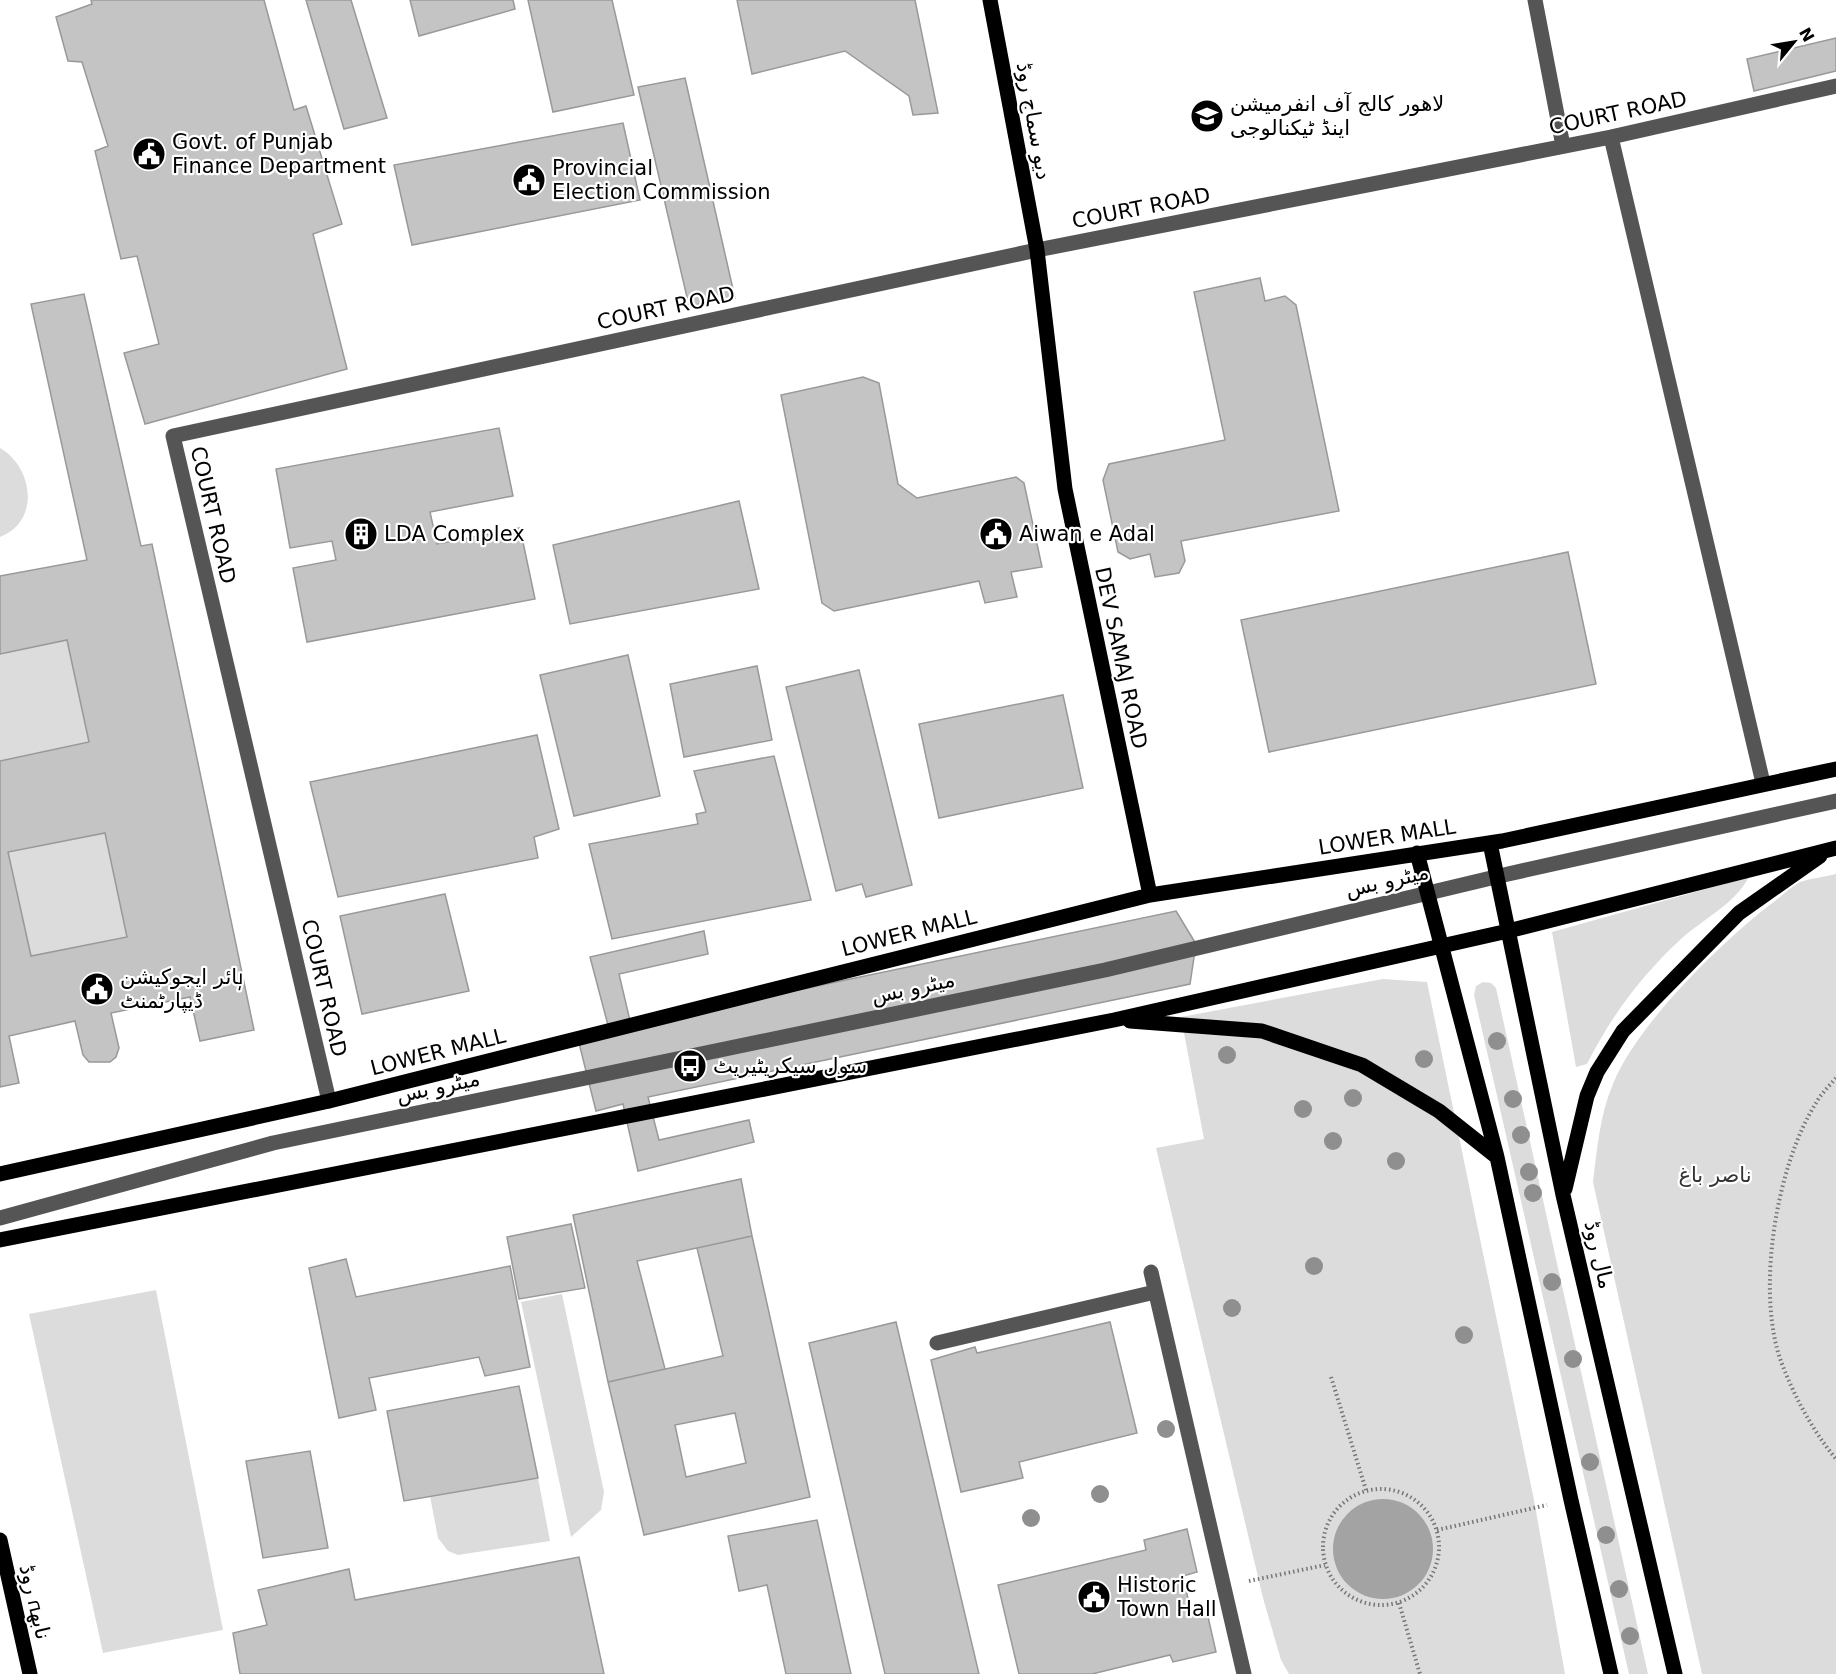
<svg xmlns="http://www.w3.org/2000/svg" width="1836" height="1674" font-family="'DejaVu Sans',Cairo,sans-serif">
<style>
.green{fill:#dcdcdc}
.water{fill:#a3a3a3}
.building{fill:#c4c4c4;stroke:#999;stroke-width:1.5;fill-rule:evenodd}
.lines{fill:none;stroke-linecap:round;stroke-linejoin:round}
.path{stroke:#777;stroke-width:4;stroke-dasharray:1.5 3;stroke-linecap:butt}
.minor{stroke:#555;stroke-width:15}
.major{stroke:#000;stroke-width:15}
.tree{fill:#8f8f8f}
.labels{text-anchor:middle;stroke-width:4.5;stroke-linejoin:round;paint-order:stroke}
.poi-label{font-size:21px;fill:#000;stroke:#fff;text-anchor:start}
.street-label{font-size:21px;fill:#000;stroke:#fff}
.park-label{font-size:21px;fill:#333;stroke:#fff}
</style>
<rect width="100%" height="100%" fill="#fff"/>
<path class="green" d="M0,448C33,467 41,521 0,537Z
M67,640L89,742L0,761V654Z
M105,833L127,937L31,956L8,852Z
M1836,874V1674H1702L1593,1182C1597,1149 1600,1114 1613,1084C1637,1024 1723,940 1775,901C1783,895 1791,887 1800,882C1811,878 1825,877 1836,874Z
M1749,877C1734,905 1704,918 1681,939C1642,975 1611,1016 1587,1064L1576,1067L1552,932Z
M1383,979L1427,982L1534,1500L1565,1674H1289L1281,1660L1263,1598L1156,1148L1204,1139L1181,1017Z
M1483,982L1491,983L1496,988L1648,1674H1629L1474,995L1476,986Z
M156,1290L223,1630L103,1653L29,1314Z
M562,1294L604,1492L601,1510L571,1537L521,1302Z
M538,1478L550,1541L458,1555L448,1551L438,1538L430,1496Z"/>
<path class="water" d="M1333 1549a50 50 0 1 1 100 0a50 50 0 1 1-100 0Z"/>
<path class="building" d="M91,0H264L294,110L306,106L342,224L313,234L347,369L145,424L124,353L159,344L137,256L121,259L95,151L108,146L82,62L68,61L56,17L92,4Z
M306,0H351L387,118L344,129Z
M410,0H513L515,9L419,36Z
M528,0H612L634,95L553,112Z
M737,0H915L938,113L913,115L909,96L845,51L752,74Z
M1836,38V71L1754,91L1747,59Z
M685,78L735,298L689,306L638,87Z
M623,123L640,200L412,245L394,165Z
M1260,278L1265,301L1285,296L1296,305L1339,511L1181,541L1185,561L1179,573L1155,577L1150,554L1130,559L1118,552L1103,480L1109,464L1225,440L1194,292Z
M84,294L141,546L152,544L254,1030L200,1041L190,997L111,1013L119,1048L116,1057L110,1062H89L83,1055L75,1021L9,1036L19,1083L0,1087V761L89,742L67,640L0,654V576L87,560L31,304ZM105,833L127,937L31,956L8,852Z
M863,377L879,383L898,484L917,498L1016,477L1024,483L1042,567L1011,572L1017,597L985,603L979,581L834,611L822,603L781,395Z
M499,428L513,496L430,512L437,544L520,528L535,599L307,642L293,568L336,560L332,541L290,548L276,469Z
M739,501L759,589L570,624L553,545Z
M1568,552L1596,684L1269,752L1241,620Z
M628,655L660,796L574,816L540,675Z
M757,666L772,740L684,757L670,684Z
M859,670L912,885L866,897L862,884L836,891L786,687Z
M1063,695L1083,788L939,818L919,724Z
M537,735L559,829L534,837L538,858L338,897L310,782Z
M774,756L811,900L612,939L589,844L698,824L696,814L706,812L694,771Z
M445,894L469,991L362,1014L340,916Z
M1176,911L1196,944L1190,984L648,1097L659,1140L749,1120L754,1142L638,1171L623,1104L596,1111L577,1035L609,1029L590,957L704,931L708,954L619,974L631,1025Z
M741,1179L752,1236L637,1261L665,1369L608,1382L573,1215Z
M571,1224L585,1288L519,1299L507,1237Z
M752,1236L810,1497L644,1535L608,1382L723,1356L697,1248ZM735,1413L746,1463L686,1477L675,1425Z
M346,1259L356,1297L510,1266L530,1367L485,1376L479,1357L369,1378L376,1410L339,1418L309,1268Z
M896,1322L979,1674H885L809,1343Z
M1110,1322L1137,1433L1019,1462L1023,1478L961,1492L931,1360L975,1347L977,1353Z
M519,1386L538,1478L404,1501L387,1411Z
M310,1451L328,1548L263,1558L246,1461Z
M817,1520L851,1674H786L767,1585L739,1591L728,1536Z
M1187,1529L1197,1572L1183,1576L1191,1612L1206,1608L1216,1652L1173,1662L1170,1655L1092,1674H1019L998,1585L1146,1550L1144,1540Z
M579,1557L604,1674H240L233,1633L267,1625L258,1590L349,1569L355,1600Z"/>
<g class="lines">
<path class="path" d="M1836,1078C1829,1086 1821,1094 1816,1103C1776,1166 1755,1294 1782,1364C1795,1398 1813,1431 1836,1459
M1331,1377L1366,1490
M1323 1547a58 58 0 1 1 116 0a58 58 0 1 1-116 0Z
M1437,1530L1547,1505
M1249,1581L1325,1565
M1399,1603L1420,1674"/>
<path class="minor" d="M1535,0L1563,146
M1611,137L1763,783
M329,1101L173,436L1037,250L1611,137L1836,86
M0,1218L273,1143L1105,970L1508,874L1836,801
M1151,1272L1244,1674
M937,1343L1155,1292"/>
<path class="major" d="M990,0L1037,250L1065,489L1150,895
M1490,843L1563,1195L1675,1674
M1417,853L1497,1157L1571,1500L1611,1674
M1130,1021L1262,1031L1362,1065L1439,1111L1497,1157
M0,1174L329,1101L1150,895L1502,841L1836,769
M1565,1189L1587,1096L1597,1072L1623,1031L1739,913L1820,856
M0,1240L1114,1020L1508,931L1836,848
M0,1540L30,1674"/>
</g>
<g class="tree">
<circle cx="1497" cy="1041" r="9"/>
<circle cx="1227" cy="1055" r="9"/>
<circle cx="1424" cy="1059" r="9"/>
<circle cx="1353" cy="1098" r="9"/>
<circle cx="1513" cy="1099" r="9"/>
<circle cx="1303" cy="1109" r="9"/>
<circle cx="1521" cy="1135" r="9"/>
<circle cx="1333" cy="1141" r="9"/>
<circle cx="1396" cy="1161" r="9"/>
<circle cx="1529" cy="1172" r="9"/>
<circle cx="1533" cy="1193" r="9"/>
<circle cx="1314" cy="1266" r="9"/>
<circle cx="1552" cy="1282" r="9"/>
<circle cx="1232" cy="1308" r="9"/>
<circle cx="1464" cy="1335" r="9"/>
<circle cx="1573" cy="1359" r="9"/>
<circle cx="1166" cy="1429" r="9"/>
<circle cx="1590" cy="1462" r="9"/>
<circle cx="1100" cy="1494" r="9"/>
<circle cx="1031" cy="1518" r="9"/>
<circle cx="1606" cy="1535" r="9"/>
<circle cx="1619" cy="1589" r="9"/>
<circle cx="1630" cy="1636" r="9"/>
</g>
<defs>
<g id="university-disc" transform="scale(1.725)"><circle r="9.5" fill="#000" stroke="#fff"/><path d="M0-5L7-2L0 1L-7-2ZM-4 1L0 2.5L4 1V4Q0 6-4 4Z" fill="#fff"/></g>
<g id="civic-disc" transform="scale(1.725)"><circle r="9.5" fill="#000" stroke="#fff"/><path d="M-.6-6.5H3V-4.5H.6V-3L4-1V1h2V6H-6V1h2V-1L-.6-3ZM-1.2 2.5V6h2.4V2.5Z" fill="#fff"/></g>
<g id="building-disc" transform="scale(1.725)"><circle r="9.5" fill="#000" stroke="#fff"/><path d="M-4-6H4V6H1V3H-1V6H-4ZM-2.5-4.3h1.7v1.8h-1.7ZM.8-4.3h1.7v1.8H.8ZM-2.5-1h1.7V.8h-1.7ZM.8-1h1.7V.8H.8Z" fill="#fff"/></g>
<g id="bus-disc" transform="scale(1.725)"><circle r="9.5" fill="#000" stroke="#fff"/><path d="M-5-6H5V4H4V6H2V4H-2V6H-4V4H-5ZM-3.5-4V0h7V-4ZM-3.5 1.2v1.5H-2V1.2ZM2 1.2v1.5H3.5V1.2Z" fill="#fff"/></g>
</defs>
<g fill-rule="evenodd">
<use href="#university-disc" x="1207" y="116"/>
<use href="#civic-disc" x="149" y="154"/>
<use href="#civic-disc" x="529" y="180"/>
<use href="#building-disc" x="361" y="534"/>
<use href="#civic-disc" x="996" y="534"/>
<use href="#civic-disc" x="97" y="989"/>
<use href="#bus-disc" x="690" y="1066"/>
<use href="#civic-disc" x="1094" y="1597"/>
</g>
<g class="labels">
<g class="poi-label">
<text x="1230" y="111">لاھور کالج آف انفرمیشن<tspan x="1230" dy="24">اینڈ ٹیکنالوجی</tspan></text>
<text x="172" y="149">Govt. of Punjab<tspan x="172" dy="24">Finance Department</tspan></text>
<text x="552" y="175">Provincial<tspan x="552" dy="24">Election Commission</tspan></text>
<text x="384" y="541">LDA Complex</text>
<text x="1019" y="541">Aiwan e Adal</text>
<text x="120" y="984">ہائر ایجوکیشن<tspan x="120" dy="24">ڈیپارٹمنٹ</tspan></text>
<text x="713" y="1073">سول سیکریٹیریٹ</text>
<text x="1117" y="1592">Historic<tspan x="1117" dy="24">Town Hall</tspan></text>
</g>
<g class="street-label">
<text transform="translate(1618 113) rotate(-12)" y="7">COURT ROAD</text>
<text transform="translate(1034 121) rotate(80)" y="7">دیو سماج روڈ</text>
<text transform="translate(1141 208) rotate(-11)" y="7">COURT ROAD</text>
<text transform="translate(666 308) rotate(-12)" y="7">COURT ROAD</text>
<text transform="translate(213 515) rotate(77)" y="7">COURT ROAD</text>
<text transform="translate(1121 658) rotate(78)" y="7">DEV SAMAJ ROAD</text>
<text transform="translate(1387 837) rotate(-9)" y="7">LOWER MALL</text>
<text transform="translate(1387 881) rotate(-13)" y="7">میٹرو بس</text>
<text transform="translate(909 933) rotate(-14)" y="7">LOWER MALL</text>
<text transform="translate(324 988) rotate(77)" y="7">COURT ROAD</text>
<text transform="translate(913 988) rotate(-12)" y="7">میٹرو بس</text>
<text transform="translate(438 1052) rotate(-14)" y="7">LOWER MALL</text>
<text transform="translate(438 1087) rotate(-12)" y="7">میٹرو بس</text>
<text transform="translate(1599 1255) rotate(77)" y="7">مال روڈ</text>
<text transform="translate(35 1602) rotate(77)" y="7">نابھہ روڈ</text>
</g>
<g class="park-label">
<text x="1715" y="1182">ناصر باغ</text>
</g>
</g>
<g transform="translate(1794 42) rotate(60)" stroke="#ffffff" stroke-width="4.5" paint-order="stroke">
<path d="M0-4.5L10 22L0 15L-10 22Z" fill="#000000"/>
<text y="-9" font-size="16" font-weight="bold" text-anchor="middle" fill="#000000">N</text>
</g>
</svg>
